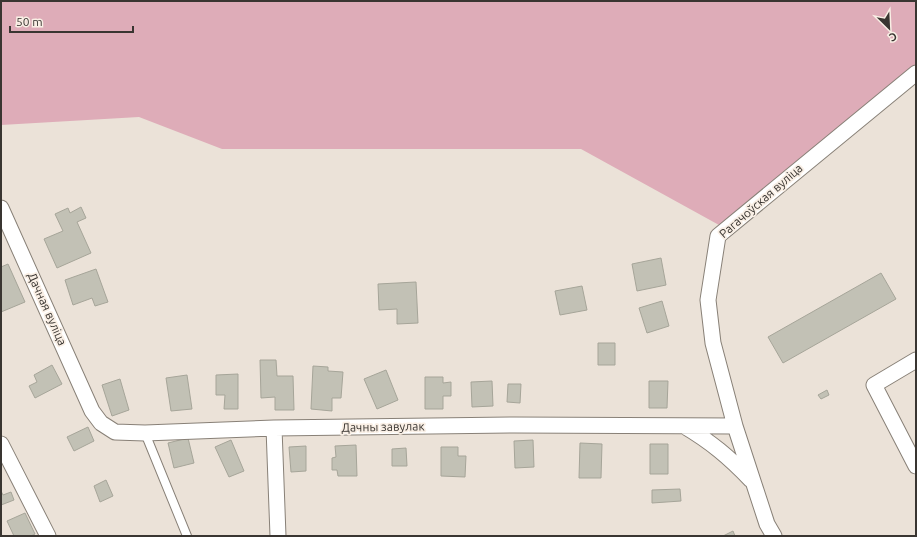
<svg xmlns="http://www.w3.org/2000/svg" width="917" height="537" font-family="Ubuntu,sans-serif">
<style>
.green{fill:#deacb8}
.building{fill:#c2c1b5;stroke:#a6a599}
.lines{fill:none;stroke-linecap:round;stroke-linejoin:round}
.service-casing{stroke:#888077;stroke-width:10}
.minor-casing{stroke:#888077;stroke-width:17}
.service{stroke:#fff;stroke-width:8}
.minor{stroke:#fff;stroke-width:15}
.labels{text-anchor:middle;stroke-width:3.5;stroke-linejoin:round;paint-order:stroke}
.street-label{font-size:12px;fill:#393531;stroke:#f9efe5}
</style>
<rect width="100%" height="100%" fill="#ebe2d8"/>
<path class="green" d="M1,1H916V68L719,225L581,149H222L139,117L1,125Z"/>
<path class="building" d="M81,207L86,218L77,222L91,253L57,268L44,239L63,231L55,214L68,208L70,213Z
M661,258L666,285L637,291L632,264Z
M8,264L25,302L1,312V267Z
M96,269L108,302L95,306L92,298L73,305L65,280Z
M881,273L896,299L783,363L768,337Z
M416,282L418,323L397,324V309L379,310L378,284Z
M582,286L587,310L560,315L555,291Z
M662,301L669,326L647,333L639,308Z
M598,343H615V365H598Z
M260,360H276L277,376H293L294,410H275V397L261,398Z
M52,365L62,384L35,398L29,386L37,382L34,375Z
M313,366L328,367V371L343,372L341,398H332V411L311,409Z
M386,370L398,400L377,409L364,379Z
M238,374V409H224L225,395H216V375Z
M187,375L192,409L171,411L166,378Z
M425,377H443V383L451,382V396H443V409H425Z
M120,379L129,410L112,416L102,385Z
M492,381L493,406L472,407L471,382Z
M649,381H668L667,408H649Z
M508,384H521L520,403L507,402Z
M827,390L829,395L821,399L818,395Z
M88,427L94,441L74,451L67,437Z
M188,438L194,463L174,468L168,443Z
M231,440L244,471L229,477L215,447Z
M533,440L534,467L515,468L514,441Z
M580,443L602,444L601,478H579Z
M650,444H668V474H650Z
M356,445L357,476H338L337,470H332V458L336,457L335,446Z
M306,446V471L291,472L289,447Z
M441,447H458V456H466L465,477L441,476Z
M406,448L407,466H392V449Z
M106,480L113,496L100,502L94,486Z
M680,489L681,501L652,503V490Z
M1,491L3,495L11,492L14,500L1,505Z
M25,513L35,534L31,536H14L7,521Z
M733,531L735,536H723Z"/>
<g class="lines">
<g class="service-casing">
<path id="service" d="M145,433L187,536"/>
</g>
<g class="minor-casing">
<path id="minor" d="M1,208L92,411L101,423L115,432L145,433L274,428L514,425L735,426L767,524L774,536
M916,360L874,385L916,466
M684,426C711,442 729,457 751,480
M735,426L713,343L708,300L718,236L916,73
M274,428L278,536
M1,444L48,536"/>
</g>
<use href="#service" class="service"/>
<use href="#minor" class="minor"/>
</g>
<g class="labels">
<g class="street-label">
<text transform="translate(761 201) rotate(-41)" y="4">Рагачоўская вуліца</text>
<text transform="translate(47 309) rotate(66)" y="4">Дачная вуліца</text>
<text transform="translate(383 427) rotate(-1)" y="4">Дачны завулак</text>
</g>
</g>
<rect width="917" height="537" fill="none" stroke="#393531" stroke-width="4"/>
<g transform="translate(889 28) rotate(156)" stroke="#f9efe5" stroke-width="3" paint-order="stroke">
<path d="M0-3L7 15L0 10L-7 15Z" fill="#393531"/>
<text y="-6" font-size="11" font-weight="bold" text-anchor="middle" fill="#393531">С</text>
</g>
<path d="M10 26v6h123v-6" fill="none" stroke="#393531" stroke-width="2"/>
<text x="16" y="26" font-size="12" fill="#393531" stroke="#f9efe5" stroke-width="3" paint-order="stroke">50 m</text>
</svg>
